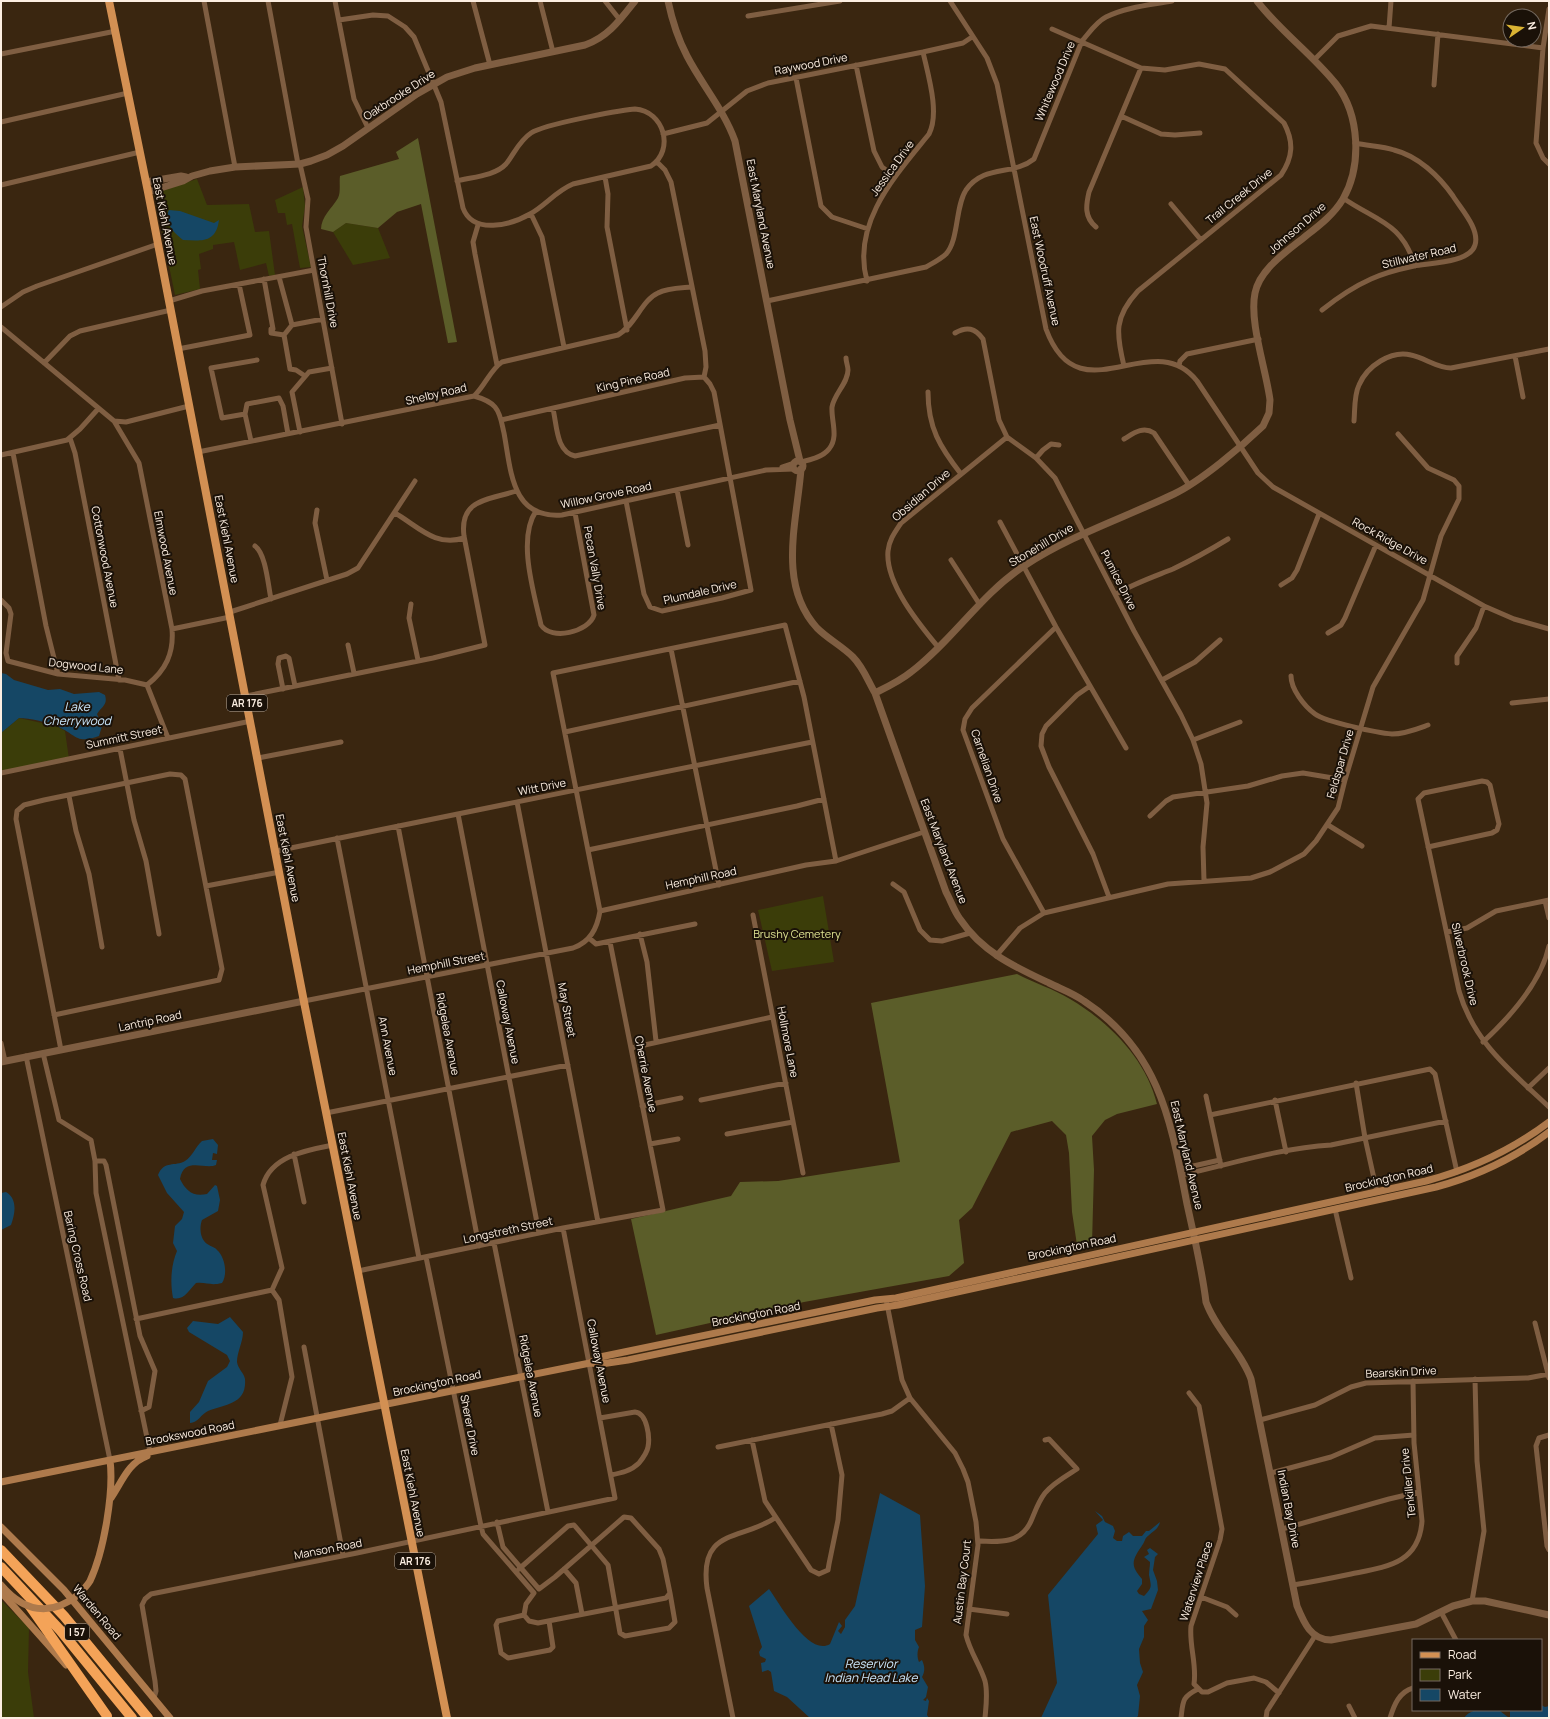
<svg xmlns="http://www.w3.org/2000/svg" width="1550" height="1719" font-family="Manrope,sans-serif">
<style>
.green{fill:#3b3d09}
.forest{fill:#5b5d29}
.water{fill:#154765}
.lines{fill:none;stroke-linecap:round;stroke-linejoin:round}
.minor{stroke:#7f5e42;stroke-width:5}
.tertiary{stroke:#7f5e42;stroke-width:7}
.secondary{stroke:#ae7a4c;stroke-width:7}
.primary{stroke:#d39053;stroke-width:8}
.motorway{stroke:#f4a358;stroke-width:10}
.secondary-bridge{stroke:#ae7a4c;stroke-width:7}
.labels{text-anchor:middle;stroke-width:4;stroke-linejoin:round;paint-order:stroke}
.shield{fill:#1a1108;stroke:#b8aca0;stroke-width:1}
.shield-label{font-size:10px;font-weight:bold;fill:#fceee1}
.street-label{font-size:11px;fill:#fceee1;stroke:#1a1108}
.park-label{font-size:11px;fill:#dee291;stroke:#1a1108}
.water-label{font-size:12px;font-style:italic;fill:#cae6fb;stroke:#1a1108}
</style>
<rect width="100%" height="100%" fill="#3a2610"/>
<path class="green" d="M197,179L207,205L249,204L255,232L269,231L275,275L269,276L266,263L240,270L234,242L213,245V249L199,254L201,269L198,270L200,289L175,295L154,193Z
M303,187L305,206L302,226L311,267L300,268L292,224L287,225L285,213H278L275,200Z
M346,223L378,228L390,258L353,265L333,232Z
M19,718L56,726L65,731L69,759L1,773V733Z
M823,896L834,962L772,971L758,910Z
M1,1600L29,1628L28,1672L34,1718H1Z"/>
<path class="forest" d="M418,138L457,342L448,343L421,204L397,212L378,228L346,223L333,232L321,229C321,217 332,208 338,198C341,192 339,182 340,176L399,159L396,152Z
M1017,974C1034,983 1054,989 1070,999C1109,1022 1146,1059 1157,1104L1117,1114L1105,1120L1092,1136L1094,1170L1092,1244L1082,1246L1077,1245L1072,1212L1069,1153L1066,1135L1052,1121L1011,1132L972,1208L959,1220L964,1263L949,1276L804,1302L656,1335L631,1219L731,1196L740,1182L778,1181L900,1162L871,1003Z"/>
<path class="water" d="M169,210L180,211L214,223L219,220C216,243 202,241 183,240C174,233 163,222 169,210Z
M1,673L6,674L14,680L48,690L60,689L74,694L99,692L105,695C108,705 102,706 97,714L102,726L99,736C75,745 77,734 56,726C46,722 30,718 19,718L1,733Z
M213,1139L218,1145L217,1154L213,1153L212,1160H217L216,1165C205,1170 184,1156 180,1179C186,1191 193,1197 207,1194L215,1185L217,1186L220,1200L218,1211L202,1220C199,1228 200,1241 209,1245C212,1247 215,1247 217,1250C225,1257 228,1274 222,1283C210,1286 207,1282 196,1283C189,1290 184,1301 173,1298C170,1282 171,1265 177,1251L173,1243L175,1226L182,1219L184,1212L167,1193L158,1175C164,1160 175,1167 185,1161C193,1156 195,1147 202,1141Z
M6,1192C18,1199 15,1214 11,1225L1,1230V1193Z
M230,1317L243,1332C243,1342 237,1352 237,1362C238,1369 244,1373 245,1379C247,1404 226,1404 208,1411C201,1414 198,1423 190,1423V1412L199,1402L208,1381L227,1367L230,1361L227,1355L189,1332L187,1328L193,1321L218,1324Z
M880,1493L920,1515L925,1586L922,1627L915,1630V1640L919,1647C917,1651 917,1658 919,1662L922,1660C925,1667 925,1671 922,1677L928,1687L926,1697L923,1700L926,1701L927,1698L929,1701L927,1715L929,1718H810L787,1697L774,1691L771,1672L768,1670L762,1672L761,1663L765,1662L766,1659L760,1656L759,1652L762,1647L749,1606L769,1589C780,1604 809,1657 830,1644L839,1622L842,1626L838,1631L841,1634L845,1627V1620L855,1606Z
M1095,1511L1102,1516L1105,1522L1113,1526L1115,1531L1113,1538L1117,1541H1122L1123,1536L1129,1532L1133,1536H1142L1146,1531H1149L1160,1522C1158,1530 1153,1531 1148,1536C1145,1538 1145,1541 1143,1544C1134,1558 1128,1564 1142,1579V1584L1137,1591L1139,1594L1144,1596C1153,1587 1151,1586 1149,1575C1149,1571 1150,1566 1150,1562L1144,1557L1149,1554L1147,1550L1150,1548L1158,1554L1155,1557L1153,1570L1157,1581L1158,1590L1151,1609L1142,1611L1148,1620L1144,1626V1637L1139,1649L1140,1663L1143,1672L1137,1685L1140,1696L1138,1716L1136,1718H1041L1057,1683L1048,1595L1098,1534L1096,1525L1103,1520Z
M1541,1705L1545,1707L1549,1706V1718H1464C1470,1708 1487,1708 1498,1710C1501,1711 1505,1715 1508,1717H1510V1710H1541Z"/>
<g class="lines">
<path class="minor" d="M204,1L235,167
M268,1L298,164
M335,1L354,99L368,128
M473,1L490,65
M540,1L553,52
M605,1L620,20
M950,1L987,58L997,84L1046,329C1079,419 1152,324 1197,381L1258,473L1273,487L1484,606L1514,619L1549,629
M1549,9L1543,48L1536,143L1543,158L1549,164
M748,16L840,1
M339,20L373,15L388,16L405,27L414,37L441,102L463,208C473,235 511,225 530,214C546,205 556,191 573,184L651,166C675,150 664,111 635,109C616,111 545,124 531,133C519,141 514,154 506,164C495,176 472,177 457,181
M1389,28L1391,1
M1052,29L1141,68L1165,70L1199,64L1225,69L1284,123C1294,142 1293,157 1281,175L1138,291C1114,317 1116,333 1124,366
M1,54L116,31
M1314,60L1338,36L1371,26L1543,48
M856,65L874,151L882,167L895,177
M796,78L821,206L832,217L868,229
M1434,85L1438,34
M1121,116L1161,134L1175,135L1200,133
M1,122L128,93
M663,134L707,123L747,91L768,83L923,52L963,43L972,37
M657,162L665,170L671,182L705,351L706,367L704,377
M300,164L308,199L306,227L342,424
M605,177L608,194L607,227L627,330
M1,185L140,152
M1343,198C1376,221 1402,222 1415,266
M1171,204L1201,240
M531,214L542,237L564,347
M478,225L473,242L475,254L497,365
M1096,227C1084,217 1086,205 1089,192L1141,68
M279,277L292,325
M264,279L273,329H271V333L284,335L290,369L296,370L305,376
M867,281C851,223 896,175 929,134C940,113 928,75 923,52
M169,301L202,291L314,270
M767,301L926,267C933,263 941,259 946,254C959,240 955,207 966,190C984,164 1013,176 1034,159L1082,41C1089,33 1096,22 1106,17C1126,7 1151,5 1172,1
M1,307L23,292L37,286L158,244
M1322,310C1337,298 1353,287 1371,279C1384,273 1400,269 1414,266C1429,263 1470,263 1475,245C1480,229 1461,209 1453,196C1439,176 1418,156 1394,150C1382,146 1368,146 1355,143
M1,327L114,421L126,422L189,406
M955,333C967,326 975,328 983,339L999,420L1007,437L1036,458L1055,478L1134,631L1181,715L1193,740L1201,764L1207,803L1203,847L1204,881
M284,335L292,325L323,319
M178,349L250,335L239,284
M1515,356L1523,397
M44,363L70,336L80,331L171,310
M1179,366L1180,361L1187,354L1259,339
M928,392C928,428 940,447 961,474
M474,396C481,398 490,401 495,407C501,414 502,425 504,433C511,470 511,519 562,515L766,470L794,469
M553,409C557,425 556,452 575,456L720,425
M245,414L222,418L211,368L257,360
M501,420L685,378L704,377L710,384L714,392L751,590L722,598L662,611L650,607L644,594L626,501
M114,421L139,463L172,629C174,653 166,670 147,685
M1354,421C1355,409 1354,395 1359,385C1367,366 1391,350 1411,355C1425,358 1437,368 1451,368L1549,349
M300,432L292,392L309,372L332,368
M70,438L75,453L119,680
M1124,439C1134,433 1143,426 1154,433L1189,485
M251,441L245,414L247,404L279,398L283,406L288,434
M198,452L474,396C485,386 490,370 502,362L618,335C636,324 642,300 658,293C667,288 681,288 691,287
M13,453L46,626L58,674
M1,455L67,440L80,429L98,409
M1036,458L1043,450L1051,444L1059,445
M801,462C810,460 823,457 829,449C839,437 831,421 832,407C834,394 848,383 848,370C848,366 846,362 846,358
M782,467L794,463
M677,490L688,545
M317,510L315,523L327,580
M536,511C517,539 534,593 541,625C551,641 589,632 594,615L575,513
M395,513C419,527 435,547 464,538
M1000,522L1056,627L1126,748
M255,546C266,554 268,585 271,599
M951,560L980,605
M1281,585L1292,578L1297,570L1319,514
M1116,594C1135,583 1153,577 1173,569C1192,560 1210,550 1228,539
M1,600L9,608L11,614L6,653L8,661L58,674L125,680L147,685L168,738
M411,604L409,618L418,660
M230,612L347,574L358,568L415,481
M172,629L230,617
M1328,633L1341,625L1345,618L1376,545
M348,645L354,673
M938,647C919,624 885,583 888,551C889,540 895,532 901,523L1007,437
M671,649L719,885
M1457,663V656L1476,628L1484,606
M1291,676C1291,689 1304,706 1315,714C1326,722 1378,733 1392,734C1405,734 1417,729 1428,725
M1162,680L1195,662L1220,640
M1090,686L1077,695L1046,726L1042,734L1041,746L1049,767L1093,854L1109,897
M283,689L278,664L279,658L286,656L289,658L295,686
M246,696L433,658L485,645L464,536C459,498 490,500 516,491
M1512,703L1549,699
M565,732L800,681
M1193,740L1240,722
M120,749L134,820L146,861L159,934
M258,758L341,742
M1,773L251,721
M69,796L76,831L89,874L102,947
M517,802L598,1222
M458,814L539,1233
M1150,816L1166,801L1173,797L1248,786L1282,776L1303,773L1345,780
M1328,825L1362,846
M398,826L479,1246
M337,838L419,1258
M1428,847L1492,833L1497,830L1499,824L1490,785L1487,782L1482,781L1424,793L1418,799L1459,991C1474,1043 1511,1071 1549,1107
M588,850L797,806L824,799
M276,851L812,742
M893,884L904,892L920,930L930,940L942,941L970,933
M206,886L280,872
M1545,901L1549,918
M600,911L806,865L836,861L924,832
M1044,913L1003,839L963,730L965,719L972,708L1056,627
M753,915L803,1173
M1447,932L1467,928L1496,911L1549,900
M640,934L647,962L656,1041
M589,938L596,944L695,924
M996,956L1020,928L1044,913L1168,884L1251,878L1270,872L1304,854L1316,841L1338,808L1345,780L1373,687L1423,600L1441,536L1459,499V486L1454,480L1428,468L1398,434
M304,1001L573,948C590,942 597,929 600,911L553,673L785,625L804,697L836,861
M54,1015L219,980L222,969L185,779L181,775L170,774L44,800L24,805L17,811L16,819L61,1050
M1483,1042C1510,1017 1541,983 1549,946
M1,1043L5,1061
M631,1048L772,1017
M43,1053L59,1120L91,1140L95,1161L96,1193L150,1452
M26,1056L110,1460
M1356,1083L1365,1138L1377,1192
M1528,1088L1549,1068
M1206,1096L1221,1166
M701,1100L786,1083
M1275,1100L1286,1152
M642,1106L681,1098
M326,1113L568,1065
M1210,1115L1430,1069L1435,1074L1457,1172
M727,1134L793,1122
M650,1144L678,1139
M294,1154L304,1202
M95,1161H104L106,1165L140,1336L155,1371L149,1407L141,1411
M1180,1169L1220,1160
M1182,1175C1230,1164 1281,1148 1331,1145L1446,1121
M1335,1209L1351,1278
M494,1243L548,1512
M426,1257L481,1526L483,1534L534,1593L526,1604L524,1615L529,1621L538,1623L666,1598L670,1593L663,1559L659,1549L631,1518L624,1517L555,1577L539,1589L503,1547L497,1522
M358,1271L563,1228L663,1210L610,942
M886,1299L902,1380L910,1398L955,1453L963,1469L968,1482L976,1522L978,1545L966,1635C970,1652 980,1665 985,1681C988,1693 986,1706 985,1718
M136,1319L272,1290
M1535,1323L1549,1378
M304,1347L343,1555
M1189,1393L1199,1406L1222,1529L1220,1540L1191,1626C1189,1646 1197,1664 1194,1684L1202,1692H1208L1227,1683L1254,1678L1266,1682L1279,1693
M600,1418L635,1412C647,1413 650,1437 648,1447C647,1453 643,1458 639,1463C631,1471 621,1473 611,1475
M1260,1420L1315,1405L1351,1387L1366,1383L1528,1378L1549,1374
M280,1425L292,1377L279,1300L272,1290L282,1268L263,1185C271,1156 307,1150 333,1145
M1549,1435L1539,1438L1536,1446L1547,1546L1549,1550
M752,1440L765,1501L811,1570L819,1574L828,1570L829,1564L838,1520L842,1475L831,1424
M718,1447L882,1414L892,1411L910,1398
M1271,1473L1331,1457L1375,1438L1414,1435
M1282,1529L1389,1499L1419,1492
M978,1541C999,1542 1021,1544 1031,1521C1035,1512 1038,1502 1045,1493C1053,1483 1066,1476 1077,1469L1049,1439L1045,1440
M519,1569L568,1526L574,1525L608,1565L620,1633L625,1636L669,1628L675,1622L670,1593
M564,1569L576,1583L582,1614
M1293,1585C1312,1582 1332,1578 1351,1574C1386,1567 1419,1564 1422,1521L1414,1443L1413,1381
M1201,1597L1227,1607L1236,1615
M1472,1601L1484,1531L1477,1461L1475,1379
M969,1609L1007,1614
M1441,1612L1456,1640
M524,1615L498,1621L496,1625L501,1653L508,1658L550,1650L553,1647L549,1621
M154,1698L156,1691L155,1681L142,1605L145,1599L151,1594L357,1553L615,1498L563,1228
M1349,1706L1355,1718
M733,1718L707,1588C699,1528 740,1541 775,1518
M1181,1718C1183,1701 1182,1697 1198,1689
M1266,1718L1267,1711L1315,1636
M1390,1718C1394,1705 1399,1692 1413,1688"/>
<path class="tertiary" d="M668,1C672,20 678,39 687,56C702,85 724,110 735,141L790,420L800,461
M146,182L181,176L186,177
M148,192L183,181L192,176L210,171L235,167L300,164L311,161L327,155L343,146L417,94L447,77L475,68L585,45C608,37 620,20 635,1
M793 466a5 5 0 1 1 10 0a5 5 0 1 1-10 0Z
M801,469C797,522 777,584 817,628C828,639 842,646 853,657C863,667 868,681 875,693L946,892C951,901 954,911 960,919C982,952 1015,967 1049,983C1061,989 1073,993 1084,1001C1160,1051 1171,1122 1187,1204C1194,1236 1202,1269 1206,1302C1216,1330 1241,1351 1251,1379L1297,1606C1304,1623 1311,1640 1331,1640L1416,1624L1453,1606L1472,1601H1485L1549,1615
M875,693C887,687 900,681 911,672C952,641 981,594 1024,566C1071,535 1124,518 1174,494C1201,481 1241,447 1263,426L1269,413L1270,400C1266,369 1249,322 1255,293C1260,268 1289,250 1307,235C1320,225 1334,214 1343,199C1362,166 1360,115 1336,84C1312,54 1280,31 1257,1
M1,1062L304,1001"/>
<path class="secondary" d="M590,1363L601,1364L628,1360L877,1308L898,1305L1436,1187C1477,1176 1515,1158 1549,1132
M1,1482L580,1365L590,1363L600,1357L875,1300L896,1298L1426,1181C1471,1169 1512,1150 1549,1122
M111,1498C122,1482 128,1463 147,1456
M1,1527L64,1590L170,1718
M1,1592L66,1665
M78,1595C82,1591 87,1586 90,1581C104,1551 114,1492 110,1460"/>
<path class="primary" d="M109,1L148,192L305,1007L447,1718"/>
<path class="motorway" d="M1,1550L64,1616L148,1718
M1,1567L60,1630L132,1718
M29,1605L107,1716"/>
<path class="secondary-bridge" d="M1,1585C24,1612 50,1617 78,1595"/>
</g>
<g class="labels">
<g class="shield">
<rect x="227" y="695" width="40" height="16" rx="3"/>
<rect x="395" y="1553" width="40" height="16" rx="3"/>
<rect x="65" y="1624" width="24" height="16" rx="3"/>
</g>
<g class="shield-label">
<text x="247" y="707">AR 176</text>
<text x="415" y="1565">AR 176</text>
<text x="77" y="1636">I 57</text>
</g>
<g class="street-label">
<text transform="translate(811 64) rotate(-11)" y="4">Raywood Drive</text>
<text transform="translate(1055 81) rotate(-67)" y="4">Whitewood Drive</text>
<text transform="translate(399 95) rotate(-33)" y="4">Oakbrooke Drive</text>
<text transform="translate(892 168) rotate(-54)" y="4">Jessica Drive</text>
<text transform="translate(1239 196) rotate(-39)" y="4">Trail Creek Drive</text>
<text transform="translate(761 214) rotate(79)" y="4">East Maryland Avenue</text>
<text transform="translate(165 221) rotate(79)" y="4">East Kiehl Avenue</text>
<text transform="translate(1297 228) rotate(-41)" y="4">Johnson Drive</text>
<text transform="translate(1419 256) rotate(-13)" y="4">Stillwater Road</text>
<text transform="translate(1045 271) rotate(78)" y="4">East Woodruff Avenue</text>
<text transform="translate(328 292) rotate(79)" y="4">Thornhill Drive</text>
<text transform="translate(633 380) rotate(-13)" y="4">King Pine Road</text>
<text transform="translate(436 394) rotate(-13)" y="4">Shelby Road</text>
<text transform="translate(606 495) rotate(-12)" y="4">Willow Grove Road</text>
<text transform="translate(921 495) rotate(-41)" y="4">Obsidian Drive</text>
<text transform="translate(227 539) rotate(79)" y="4">East Kiehl Avenue</text>
<text transform="translate(1390 541) rotate(29)" y="4">Rock Ridge Drive</text>
<text transform="translate(1041 545) rotate(-31)" y="4">Stonehill Drive</text>
<text transform="translate(166 553) rotate(79)" y="4">Elmwood Avenue</text>
<text transform="translate(105 557) rotate(79)" y="4">Cottonwood Avenue</text>
<text transform="translate(595 568) rotate(80)" y="4">Pecan Vally Drive</text>
<text transform="translate(1119 580) rotate(63)" y="4">Pumice Drive</text>
<text transform="translate(700 592) rotate(-13)" y="4">Plumdale Drive</text>
<text transform="translate(86 666) rotate(6)" y="4">Dogwood Lane</text>
<text transform="translate(124 737) rotate(-12)" y="4">Summitt Street</text>
<text transform="translate(1340 764) rotate(-74)" y="4">Feldspar Drive</text>
<text transform="translate(987 766) rotate(71)" y="4">Carnelian Drive</text>
<text transform="translate(542 787) rotate(-11)" y="4">Witt Drive</text>
<text transform="translate(944 851) rotate(69)" y="4">East Maryland Avenue</text>
<text transform="translate(288 858) rotate(79)" y="4">East Kiehl Avenue</text>
<text transform="translate(701 878) rotate(-12)" y="4">Hemphill Road</text>
<text transform="translate(446 963) rotate(-11)" y="4">Hemphill Street</text>
<text transform="translate(1465 964) rotate(77)" y="4">Silverbrook Drive</text>
<text transform="translate(567 1010) rotate(79)" y="4">May Street</text>
<text transform="translate(150 1021) rotate(-12)" y="4">Lantrip Road</text>
<text transform="translate(508 1022) rotate(79)" y="4">Calloway Avenue</text>
<text transform="translate(448 1034) rotate(79)" y="4">Ridgelea Avenue</text>
<text transform="translate(788 1042) rotate(79)" y="4">Hollmore Lane</text>
<text transform="translate(388 1046) rotate(79)" y="4">Ann Avenue</text>
<text transform="translate(646 1074) rotate(79)" y="4">Cherrie Avenue</text>
<text transform="translate(1187 1155) rotate(77)" y="4">East Maryland Avenue</text>
<text transform="translate(350 1176) rotate(79)" y="4">East Kiehl Avenue</text>
<text transform="translate(1389 1178) rotate(-13)" y="4">Brockington Road</text>
<text transform="translate(508 1230) rotate(-12)" y="4">Longstreth Street</text>
<text transform="translate(1072 1247) rotate(-12)" y="4">Brockington Road</text>
<text transform="translate(78 1256) rotate(77)" y="4">Baring Cross Road</text>
<text transform="translate(756 1314) rotate(-11)" y="4">Brockington Road</text>
<text transform="translate(599 1361) rotate(79)" y="4">Calloway Avenue</text>
<text transform="translate(1401 1372) rotate(-3)" y="4">Bearskin Drive</text>
<text transform="translate(531 1376) rotate(79)" y="4">Ridgelea Avenue</text>
<text transform="translate(437 1383) rotate(-12)" y="4">Brockington Road</text>
<text transform="translate(470 1425) rotate(79)" y="4">Sherer Drive</text>
<text transform="translate(190 1433) rotate(-11)" y="4">Brookswood Road</text>
<text transform="translate(1408 1483) rotate(-96)" y="4">Tenkiller Drive</text>
<text transform="translate(413 1493) rotate(79)" y="4">East Kiehl Avenue</text>
<text transform="translate(1289 1509) rotate(79)" y="4">Indian Bay Drive</text>
<text transform="translate(328 1549) rotate(-11)" y="4">Manson Road</text>
<text transform="translate(1196 1581) rotate(-72)" y="4">Waterview Place</text>
<text transform="translate(962 1582) rotate(-83)" y="4">Austin Bay Court</text>
<text transform="translate(97 1612) rotate(50)" y="4">Warden Road</text>
</g>
<g class="park-label">
<text x="797" y="938">Brushy Cemetery</text>
</g>
<g class="water-label">
<text x="77" y="711">Lake<tspan x="77" dy="14">Cherrywood</tspan></text>
<text x="871" y="1668">Reservior<tspan x="871" dy="14">Indian Head Lake</tspan></text>
</g>
</g>
<rect width="1550" height="1719" fill="none" stroke="#fceee1" stroke-width="4"/>
<rect x="1412" y="1639" width="130" height="72" fill="#1a1108" stroke="#74695f"/>
<rect x="1420" y="1652" width="20" height="6" fill="#d39053" stroke="#74695f"/>
<text x="1448" y="1659" font-size="12" fill="#fceee1">Road</text>
<rect x="1420" y="1669" width="20" height="12" fill="#3b3d09" stroke="#74695f"/>
<text x="1448" y="1679" font-size="12" fill="#fceee1">Park</text>
<rect x="1420" y="1689" width="20" height="12" fill="#154765" stroke="#74695f"/>
<text x="1448" y="1699" font-size="12" fill="#fceee1">Water</text>
<g transform="translate(1522 28) rotate(77)"><circle r="19" fill="#1a1108" stroke="#74695f"/>
<path d="M0-3L7 15L0 10L-7 15Z" fill="#dab333"/>
<text y="-6" font-size="11" font-weight="bold" text-anchor="middle" fill="#fceee1">N</text>
</g>
</svg>
